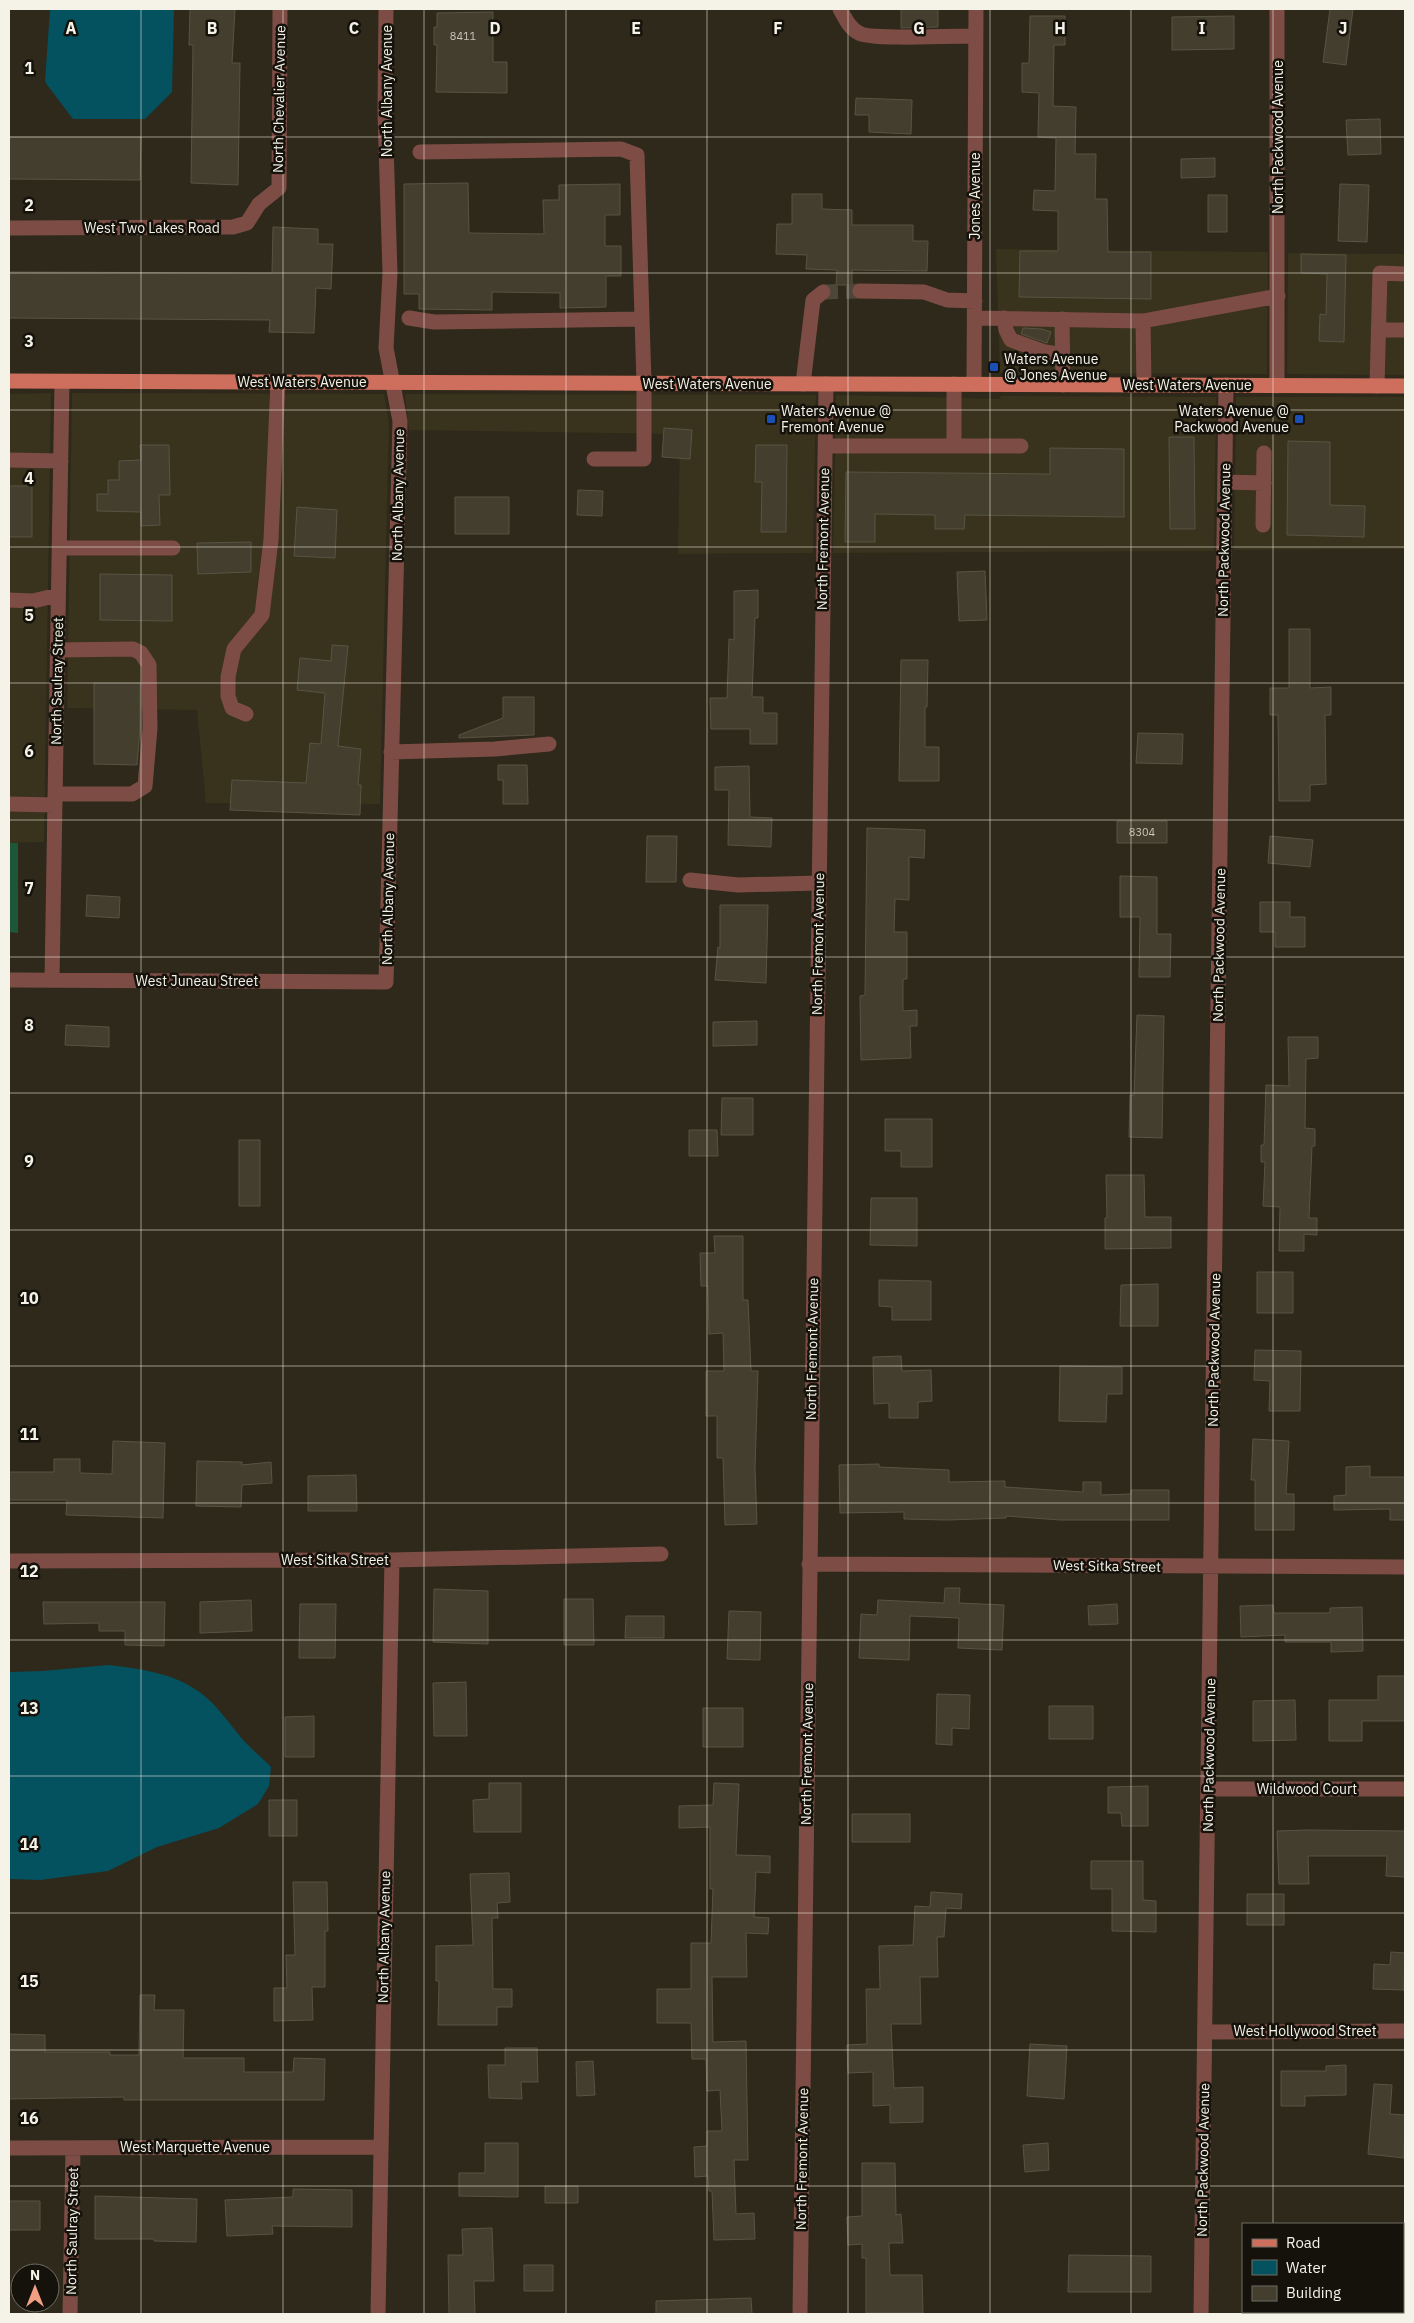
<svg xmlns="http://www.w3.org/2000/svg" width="1414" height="2323" font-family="'IBM Plex Sans',sans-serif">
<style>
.built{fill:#39321c}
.green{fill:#1d5639}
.water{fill:#045260}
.building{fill:#433e2e;stroke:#585343}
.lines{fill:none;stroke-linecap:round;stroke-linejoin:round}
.minor-tunnel{stroke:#4c4739;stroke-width:15;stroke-dasharray:15 8;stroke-linecap:butt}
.minor{stroke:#7d4d45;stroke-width:15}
.major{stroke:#ce6e5d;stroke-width:15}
.grid{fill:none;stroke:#f5f2e8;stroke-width:1;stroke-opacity:0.55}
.transit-dot{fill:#1a4fb4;stroke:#14120b;stroke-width:2}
.labels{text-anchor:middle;stroke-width:5;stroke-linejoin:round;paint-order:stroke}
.number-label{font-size:11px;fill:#c8c5ba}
.street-label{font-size:14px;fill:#f5f2e8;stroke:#14120b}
.poi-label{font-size:14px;fill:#f5f2e8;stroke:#14120b;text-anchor:start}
.grid-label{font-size:16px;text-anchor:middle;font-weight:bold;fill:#f5f2e8;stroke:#14120b;stroke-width:5;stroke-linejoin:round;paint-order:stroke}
</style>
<rect width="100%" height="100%" fill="#2e291a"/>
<path class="built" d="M996,249L1268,252L1267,374L1000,373Z
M1288,253L1405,254V375L1287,374Z
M51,393L44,842L9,843V394Z
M72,393L384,394L389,422L380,804L206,803L197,710L67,708Z
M405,394L816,395L813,553L678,554L680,434L409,430Z
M836,395L1000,399L1001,396L1216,397L1214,551L833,553Z
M1236,397H1405V549L1234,550Z"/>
<path class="green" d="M9,843H18V933L9,932Z"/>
<path class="water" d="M50,9H174L172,92L145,119H73L45,82Z
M108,1665C143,1669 181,1674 208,1699C223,1713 233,1729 246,1743C254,1752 263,1758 271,1767L269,1786L258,1804L219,1828L157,1847L108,1871L40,1880L9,1879V1672L43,1671Z"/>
<path class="building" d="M190,9H235L232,63H240L238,185L191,183L193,45H189Z
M901,9H938V27L901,28Z
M1330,9H1353L1346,65L1323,62Z
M493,12V62H507V93L436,92L437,45H434V27H437V13Z
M1030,16H1065V45H1054L1053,106L1076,107L1075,154H1096L1095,199H1107L1108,252H1151V299L1019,297L1020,251H1058V211L1033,210L1034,190L1055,191L1056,138L1038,137L1039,93L1022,92V63H1029Z
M1234,16V49L1172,50V17Z
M856,98L912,100L911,134L869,132V115H855Z
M1380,119L1381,154L1348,155L1346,120Z
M9,137H141L140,180L9,179Z
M1215,158V177L1181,178V159Z
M468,183L469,233L544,234L543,200H559V185L620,184V215H605V246H621V276H606V307L560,308V293L492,292V310L419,309V294H404V184Z
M1340,184L1369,185L1367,242L1338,241Z
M792,194H822V209L852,210V225H913V241H928L927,271L852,270V285H836L837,270L806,269L807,255L776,254L777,224H792Z
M1208,195H1227V232H1208Z
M273,227L318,229V244H333L331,289L316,288L314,333L269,332L270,320L9,318V272L272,273Z
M1301,254L1346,255L1344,342L1319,341L1320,314L1326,315L1327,274L1301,273Z
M1023,328L1042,329L1051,332L1047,343L1021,334Z
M664,428L692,430L690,459L662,457Z
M1169,437H1194L1195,529H1170Z
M1288,441L1330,442V505L1365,506L1364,537L1287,535Z
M140,445H169L170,495H159L160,525L141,526V512L97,511V494H108V480H119V461L141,460Z
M756,445H787L786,532H761L762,482H755Z
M1050,448L1124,449V517L965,515L964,529H935V515L875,514V542H845L846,472L1050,474Z
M9,486H32V537H9Z
M578,490L603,491L602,516L577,515Z
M455,497H509V534H455Z
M297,507L337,510L335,558L294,556Z
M251,542V572L198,574L197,543Z
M985,571L987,620L959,621L957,572Z
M100,574L172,575V621L100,620Z
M758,590V618H755L752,697H763V713H777V744H750V729H711L710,698H727L729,639L734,640V591Z
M1289,629H1310V688L1331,687V715H1325L1326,784L1310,785V801H1279L1278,715H1270V688H1289Z
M332,645L348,646L338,746L361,749L358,785H361L360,815L230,810L232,780L306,783L310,743L321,744L325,693L297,690L300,658L331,661Z
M901,660H928L927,707H925V747H939V781H899Z
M94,683H140V729L137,765L94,764Z
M503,697H534V735L459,738V735L503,718Z
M1138,733L1183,734L1182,764L1136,763Z
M498,765H527L528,804H503V780H498Z
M749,766L750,817L772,818L771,847L728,845L729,790H715V767Z
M1117,821H1167V843H1117Z
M867,828L925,830L924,858L909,857V900L895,899L894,932H907V979H903V1011L917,1010V1026H910L911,1058L861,1060L860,996L865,995Z
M647,836H677L676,882H646Z
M1270,836L1313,840L1310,867L1268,863Z
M1120,876L1157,877V934H1171L1170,977H1139L1140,917H1120Z
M87,895L120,897L119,918L86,916Z
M1260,902H1290V917H1305V947H1275V932H1260Z
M720,905H768L766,983L715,980L718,947L720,948Z
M1137,1015L1164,1016L1162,1138L1129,1137L1130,1095H1134Z
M757,1021V1045L713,1046V1022Z
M66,1025L109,1027V1047L65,1045Z
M1288,1037H1318V1058L1306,1059L1305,1128L1315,1129V1146H1312L1309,1218H1317V1235L1304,1234V1251H1279L1280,1207L1263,1206L1265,1162H1261V1145H1264L1266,1085L1289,1086Z
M722,1098H753V1135H721Z
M885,1119H932V1167H901V1151H885Z
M689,1130H717L718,1156H689Z
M239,1140H260V1206H239Z
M1106,1175H1144L1145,1217H1171V1248L1105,1249V1218H1107Z
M871,1198H917V1246L870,1245Z
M714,1236H743V1300H748L751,1371H758L755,1468L757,1524L725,1525L723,1458H717V1416H706V1371H724L723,1333L709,1334L708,1286H701L700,1253H715Z
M1257,1272H1293V1313H1257Z
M879,1280L931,1281V1320H892V1307L879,1306Z
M1158,1284V1326H1120L1121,1285Z
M1255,1350L1301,1351L1300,1411H1269L1270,1381L1254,1380Z
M901,1356L902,1371L931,1370L932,1401L918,1402V1418H889V1403L874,1404L873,1357Z
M1060,1366L1122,1367V1394H1107L1106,1422L1059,1421Z
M1253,1439L1289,1441L1286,1494H1294V1530H1255V1480H1251Z
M113,1441L165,1443L163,1518L66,1515L67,1500H9V1472H54V1459H80V1473L112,1474Z
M197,1461L242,1462V1465L271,1462L272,1483L242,1485L241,1507L196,1506Z
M879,1464V1467L949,1470V1482L1005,1481V1487L1083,1492V1482H1101V1495L1131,1494V1490H1169V1520H1060L1006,1516V1518L947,1520L904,1519V1512L840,1513L839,1465Z
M1370,1466V1477H1405V1520H1390V1509L1334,1510V1496L1346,1495V1467Z
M356,1475L357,1511H308V1476Z
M945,1588H960L959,1603L1004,1605L1002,1650L958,1648L959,1618L910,1616L909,1660L859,1658L861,1614L877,1615L878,1600L944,1603Z
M434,1589L488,1591V1644L433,1642Z
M564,1599H593L594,1645H564Z
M251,1600L252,1631L200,1633V1602Z
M43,1602H165L164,1646L125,1645V1631H99V1623L44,1624Z
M300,1604H336L335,1658H299Z
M1117,1604L1118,1624L1089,1625L1088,1606Z
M1273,1605L1274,1613H1330V1608L1362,1607L1363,1651L1331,1652V1642H1285V1635L1241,1637L1240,1606Z
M729,1611L761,1612L760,1660L727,1659Z
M626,1616H664V1638H625Z
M1378,1676H1405V1721H1362V1741H1329V1700H1378Z
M466,1682L467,1736H434L433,1683Z
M937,1694L970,1695L969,1729L952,1728V1745L936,1744Z
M1295,1700L1296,1740L1253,1741V1701Z
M1049,1706H1093V1739H1049Z
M703,1708H743V1747H703Z
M314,1716V1757H285V1717Z
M489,1783H521V1832H474L473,1800L489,1799Z
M714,1783L739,1784L736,1855L770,1856V1873L756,1872L754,1917L769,1918L768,1934L746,1933L747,1977H712L713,2042L746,2041L748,2160H734L736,2214L754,2213L755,2239L714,2240L712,2191H709L708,2176L695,2177L694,2147L707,2146V2131H722L720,2090L707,2091L706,2059H692L691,2023H657V1989H691V1943H711L713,1889H710V1827L679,1828V1806L713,1805Z
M1148,1786V1826H1122L1121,1813H1108V1787Z
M269,1800H297V1836H269Z
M852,1814H910V1842H852Z
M1308,1830L1405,1831V1877L1386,1876L1387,1856H1308L1309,1884H1279L1277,1831Z
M1091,1861H1143V1900L1156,1901V1932L1112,1931V1889H1091Z
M509,1873L510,1902L497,1903L498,1918H492L493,1989H512V2007H497V2025H438L439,1981H436V1946L473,1945L470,1874Z
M293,1882H327L328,1931H325V1987H312L313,2020L274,2021V1988H287L286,1955H295Z
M931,1892L962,1894L961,1909L946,1908L944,1937H937L938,1977H920L921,2024H891L894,2088L923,2087V2122L890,2123V2105L873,2106V2072L848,2073L847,2045L867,2044L866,1989H880L879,1946L913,1945L915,1906L930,1907Z
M1247,1894H1284V1925H1247Z
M1391,1952L1405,1953L1404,1990L1373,1989L1374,1964L1390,1965Z
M140,1995H155L154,2010H184L183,2058H244V2072H293L294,2058L325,2059L324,2100H124V2097L9,2099V2034L45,2035V2052H110V2055H139Z
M1030,2044L1067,2046L1064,2099L1027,2096Z
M505,2048H537L538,2082H521L522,2099L489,2098L488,2065H505Z
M593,2061L595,2095L577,2096L576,2062Z
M1346,2065V2095L1305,2096V2106H1281V2071H1326V2066Z
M1374,2084L1392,2085L1390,2114L1405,2115L1404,2158L1368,2154Z
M485,2143H518V2197L459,2196V2173H485Z
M1048,2143L1049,2170L1025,2172L1023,2145Z
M862,2163H895L896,2215L901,2214L903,2243H889L890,2275H922L923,2313H866V2258H862V2244L848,2245L847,2217L862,2216Z
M545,2186H578V2203H545Z
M293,2189L352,2190V2227L272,2226L273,2234L227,2236L225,2200L293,2197Z
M95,2196L197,2199L196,2242L154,2241V2239H95Z
M9,2201H40V2230H9Z
M492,2228L494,2281H474L475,2314H449L448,2255H463L462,2229Z
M1069,2255L1151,2256V2292H1068Z
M524,2265H553V2291H524Z
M751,2298L752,2314H656V2301Z"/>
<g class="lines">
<path class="minor-tunnel" d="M823,292L860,291"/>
<path class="minor" d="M840,9C845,18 849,28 859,33C869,40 957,36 976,36
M420,152L621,149L637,155L644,383V459H594
M9,228L233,227L247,223L259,204L279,188L280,9
M860,291L924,292L947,300L975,301
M409,318L434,322L642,319
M975,318L1143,321L1144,385
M1004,318L1006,330L1011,340L1045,352L1063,355
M1062,319L1063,385
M1143,321L1278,296
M1379,330H1405
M803,384L813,300L823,292
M954,384V446
M974,384L976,9
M1277,386V9
M1377,386L1380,273L1405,274
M825,446H1021
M9,460L61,461
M1225,482L1264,483
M1263,525L1264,453
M59,548H173
M9,600L33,601L58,595
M246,714L232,708L228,696V677L234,649L262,615L271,540L278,382
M391,752L495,749L549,744
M55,794H132L145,786L150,728L149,665L141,653L133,649L57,650
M9,804L55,805
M690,880L738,885L819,883
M9,980L386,982L400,421L386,348L390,273L385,112L386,9
M52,980L62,382
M9,1561L392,1560L661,1554
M809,1564L1405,1567
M1209,1789H1405
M1205,2032L1405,2031
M9,2148L380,2147
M70,2314L73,2148
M378,2314L392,1560
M800,2314L826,384
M1201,2314L1226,385"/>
<path class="major" d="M9,381L1405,386"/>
</g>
<path class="grid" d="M141,9V2314M283,9V2314M424,9V2314M566,9V2314M707,9V2314M848,9V2314M990,9V2314M1131,9V2314M1273,9V2224M9,137H1405M9,273H1405M9,410H1405M9,547H1405M9,683H1405M9,820H1405M9,957H1405M9,1093H1405M9,1230H1405M9,1366H1405M9,1503H1405M9,1640H1405M9,1776H1405M9,1913H1405M9,2050H1405M9,2186H1405M1273,2312V2314"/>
<g class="transit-dot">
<rect x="989" y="362" width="10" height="10" rx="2.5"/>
<rect x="766" y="414" width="10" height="10" rx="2.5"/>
<rect x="1294" y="414" width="10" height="10" rx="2.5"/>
</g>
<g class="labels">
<g class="number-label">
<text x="463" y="40">8411</text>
<text x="1142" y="836">8304</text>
</g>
<g class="street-label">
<text transform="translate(387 91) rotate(-90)" y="5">North Albany Avenue</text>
<text transform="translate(279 99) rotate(-89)" y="5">North Chevalier Avenue</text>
<text transform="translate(1278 137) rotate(-90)" y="5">North Packwood Avenue</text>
<text transform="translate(975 196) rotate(-90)" y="5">Jones Avenue</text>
<text x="152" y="233">West Two Lakes Road</text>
<text x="302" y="387">West Waters Avenue</text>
<text x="707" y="389">West Waters Avenue</text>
<text x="1187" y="390">West Waters Avenue</text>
<text transform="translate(398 495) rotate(-89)" y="5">North Albany Avenue</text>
<text transform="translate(823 539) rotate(-89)" y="5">North Fremont Avenue</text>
<text transform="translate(1224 540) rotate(-89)" y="5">North Packwood Avenue</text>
<text transform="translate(57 681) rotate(-89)" y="5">North Saulray Street</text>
<text transform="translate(388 899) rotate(-89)" y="5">North Albany Avenue</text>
<text transform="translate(818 944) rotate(-89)" y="5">North Fremont Avenue</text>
<text transform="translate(1219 945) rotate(-89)" y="5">North Packwood Avenue</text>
<text x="197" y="986">West Juneau Street</text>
<text transform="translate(812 1349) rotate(-89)" y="5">North Fremont Avenue</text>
<text transform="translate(1214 1350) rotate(-89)" y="5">North Packwood Avenue</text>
<text x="335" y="1565">West Sitka Street</text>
<text transform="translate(1107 1566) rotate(1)" y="5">West Sitka Street</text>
<text transform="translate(807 1754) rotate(-89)" y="5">North Fremont Avenue</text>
<text transform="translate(1209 1755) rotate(-89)" y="5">North Packwood Avenue</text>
<text x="1307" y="1794">Wildwood Court</text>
<text transform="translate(384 1937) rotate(-89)" y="5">North Albany Avenue</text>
<text x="1305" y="2036">West Hollywood Street</text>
<text x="195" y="2152">West Marquette Avenue</text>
<text transform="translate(802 2159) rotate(-89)" y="5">North Fremont Avenue</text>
<text transform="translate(1203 2160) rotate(-89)" y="5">North Packwood Avenue</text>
<text transform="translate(72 2231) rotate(-89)" y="5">North Saulray Street</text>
</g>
<g class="poi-label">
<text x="1004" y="364">Waters Avenue<tspan x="1004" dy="16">@ Jones Avenue</tspan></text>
<text x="781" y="416">Waters Avenue @<tspan x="781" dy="16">Fremont Avenue</tspan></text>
<text x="1289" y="416" text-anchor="end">Waters Avenue @<tspan x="1289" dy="16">Packwood Avenue</tspan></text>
</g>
</g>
<g class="grid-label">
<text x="71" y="34">A</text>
<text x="212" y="34">B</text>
<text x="354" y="34">C</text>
<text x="495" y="34">D</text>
<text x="636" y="34">E</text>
<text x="778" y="34">F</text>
<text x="919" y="34">G</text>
<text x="1060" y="34">H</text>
<text x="1202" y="34">I</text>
<text x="1343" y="34">J</text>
<text x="29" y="74">1</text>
<text x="29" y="211">2</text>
<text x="29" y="347">3</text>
<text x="29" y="484">4</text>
<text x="29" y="621">5</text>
<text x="29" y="757">6</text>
<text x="29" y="894">7</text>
<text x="29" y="1031">8</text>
<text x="29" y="1167">9</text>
<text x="29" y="1304">10</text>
<text x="29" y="1440">11</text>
<text x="29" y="1577">12</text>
<text x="29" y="1714">13</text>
<text x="29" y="1850">14</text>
<text x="29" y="1987">15</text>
<text x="29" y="2124">16</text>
</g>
<rect width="1414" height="2323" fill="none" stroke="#f5f2e8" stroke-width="20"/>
<rect x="1242" y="2223" width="162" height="90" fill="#14120b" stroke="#6e6c63"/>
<rect x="1252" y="2239" width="25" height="8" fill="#ce6e5d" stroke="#6e6c63"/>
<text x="1286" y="2248" font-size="15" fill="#f5f2e8">Road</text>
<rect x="1252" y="2260" width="25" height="15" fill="#045260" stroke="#6e6c63"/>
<text x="1286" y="2273" font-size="15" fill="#f5f2e8">Water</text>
<rect x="1252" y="2286" width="25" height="15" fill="#433e2e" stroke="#6e6c63"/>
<text x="1286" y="2298" font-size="15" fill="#f5f2e8">Building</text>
<g transform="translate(35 2288)"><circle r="24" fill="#14120b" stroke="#6e6c63"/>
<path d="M0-4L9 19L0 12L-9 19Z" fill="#f39f82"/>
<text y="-8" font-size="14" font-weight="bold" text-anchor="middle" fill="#f5f2e8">N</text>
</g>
</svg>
